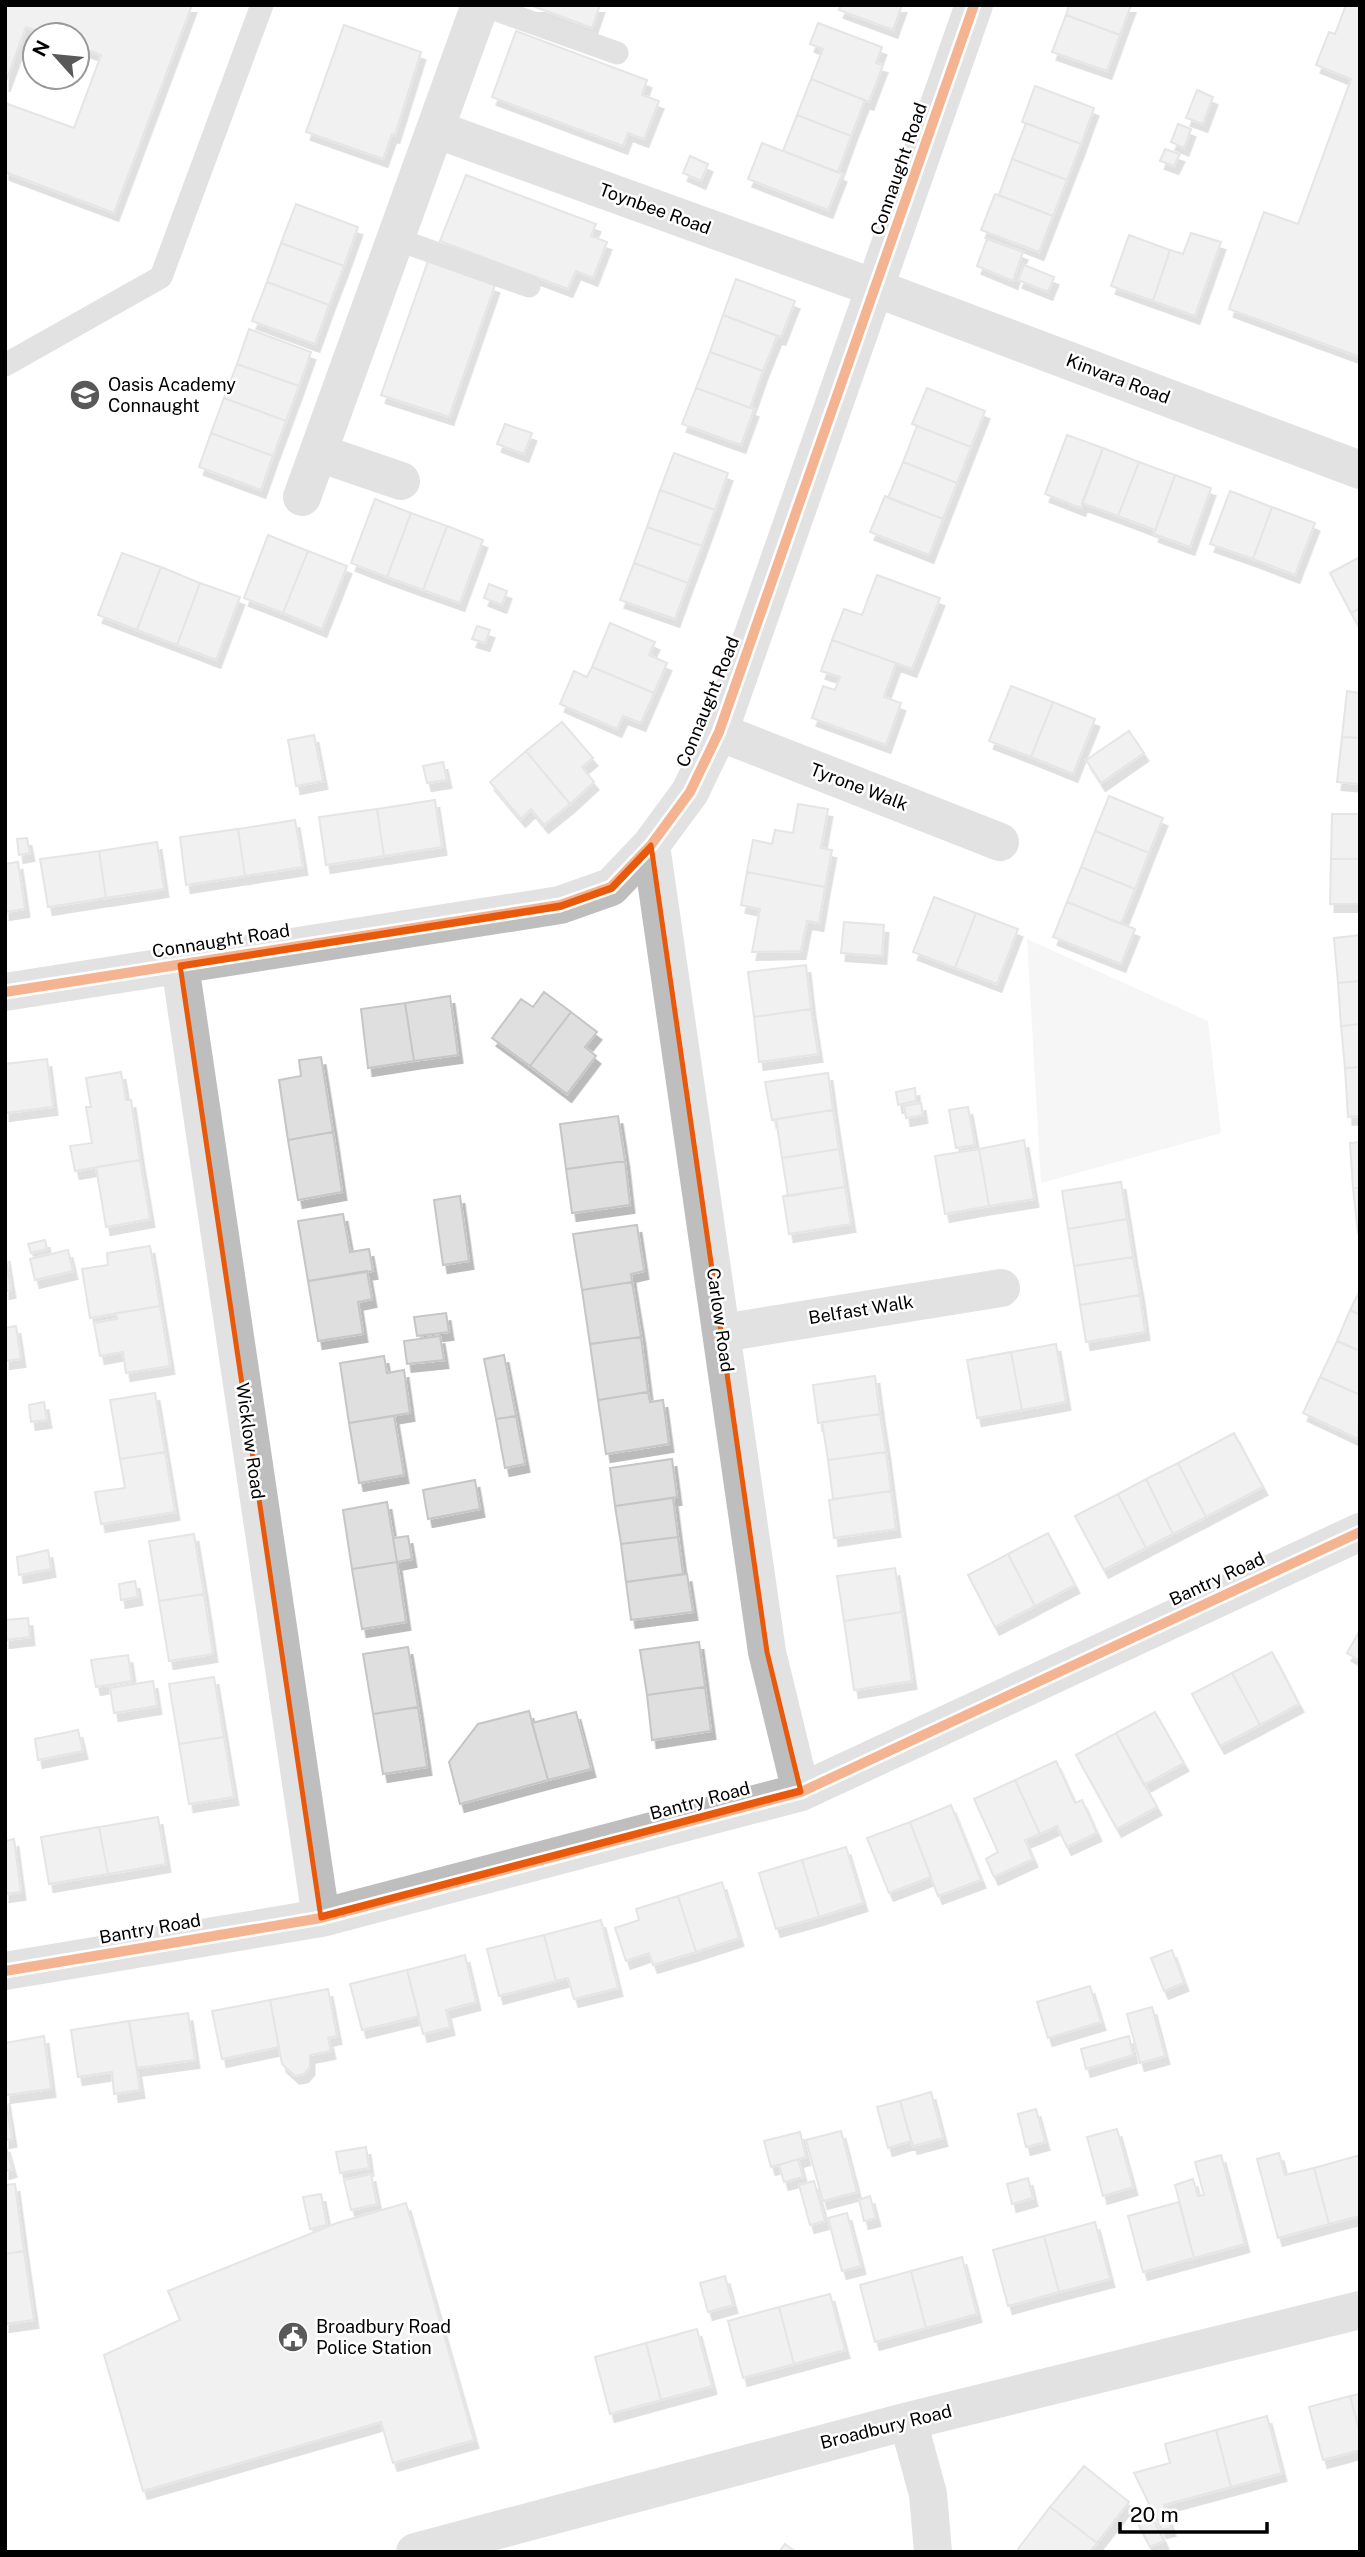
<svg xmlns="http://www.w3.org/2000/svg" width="1365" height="2557" font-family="'Public Sans',sans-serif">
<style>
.green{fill:#ebebeb}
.building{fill:#dfdfdf;stroke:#c6c6c6;stroke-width:2;filter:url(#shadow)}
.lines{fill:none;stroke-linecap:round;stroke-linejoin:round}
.lane{stroke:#bebebe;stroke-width:23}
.street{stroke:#bebebe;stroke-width:38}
.cycleway-casing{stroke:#fff;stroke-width:15}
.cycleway{stroke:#e8590c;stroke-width:10}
.marked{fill:none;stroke:#e8590c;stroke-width:5;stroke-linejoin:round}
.labels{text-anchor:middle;stroke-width:5;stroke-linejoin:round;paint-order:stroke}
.street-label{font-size:18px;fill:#000;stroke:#fff}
.poi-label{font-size:18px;fill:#000;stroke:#fff;text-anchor:start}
</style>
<defs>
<filter id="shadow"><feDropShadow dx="4.5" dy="8" stdDeviation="0" flood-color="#0004"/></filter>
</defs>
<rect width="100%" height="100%" fill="#fff"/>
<path class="green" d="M1027,939L1208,1021L1221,1133L1041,1183Z"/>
<path class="building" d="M5,5H192L114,213L5,172V103L74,128L101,55L77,46V35H47L26,27L5,84Z
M530,5H600L592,28Z
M841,5H902L893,30L839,10Z
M1069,5H1131L1120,35L1066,15Z
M1346,5H1360V357L1229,309L1264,212L1298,224L1351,79L1316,65L1329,32L1335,34Z
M1066,15L1120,35L1107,71L1052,52Z
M818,23L882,47L876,63L883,65L869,102L811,79L823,49L810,44Z
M344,25L421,52L395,135L392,134L383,159L306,132Z
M516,31L647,80L642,95L659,101L644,139L628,133L623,146L492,97Z
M811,79L865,100L851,136L797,115Z
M1035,86L1094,108L1081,144L1022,122Z
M1197,90L1213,97L1203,124L1186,118Z
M797,115L851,136L838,172L783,151Z
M1026,123L1081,144L1067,180L1012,159Z
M1178,124L1191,129L1184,148L1171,142Z
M762,143L842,174L828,210L748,179Z
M1165,149L1180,154L1174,166L1160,161Z
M690,156L708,164L701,181L683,173Z
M1012,159L1067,180L1053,216L999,195Z
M466,175L596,224L591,236L607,242L593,278L576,271L568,289L440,241Z
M995,194L1053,216L1039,252L981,230Z
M296,204L358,227L344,266L281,243Z
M1191,233L1221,242L1195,316L1153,301L1170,250L1183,254Z
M1129,235L1170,250L1153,301L1111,286Z
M987,239L1023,252L1013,281L977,266Z
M281,243L344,266L329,305L267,282Z
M428,261L495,285L449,417L381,395Z
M1024,265L1054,277L1048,292L1018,280Z
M736,279L795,301L781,337L723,315Z
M267,282L329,305L315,344L252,321Z
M723,315L777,336L763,371L710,352Z
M249,329L311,352L299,386L237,364Z
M710,352L763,371L750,408L696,388Z
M237,364L299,386L286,421L224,398Z
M696,388L754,409L741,445L682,424Z
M927,388L985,411L971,447L912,424Z
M224,398L286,421L273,456L211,433Z
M505,424L532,433L524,454L497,444Z
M917,426L971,447L957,483L903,462Z
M211,433L273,456L261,490L199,467Z
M1067,435L1103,448L1081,508L1045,494Z
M1103,448L1139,462L1118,516L1082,503Z
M674,453L728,473L715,510L660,490Z
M903,462L957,483L943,519L888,498Z
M1139,462L1175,475L1155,530L1118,516Z
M1175,475L1211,488L1190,547L1154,534Z
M660,490L715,510L702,546L647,527Z
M1230,491L1272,507L1253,559L1210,544Z
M885,496L943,519L929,555L870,532Z
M375,499L411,513L387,577L351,563Z
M1272,507L1315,523L1295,575L1253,559Z
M411,513L447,526L423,590L387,577Z
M447,526L483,540L460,603L423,590Z
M647,527L702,546L688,583L634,563Z
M268,535L308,551L283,613L244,598Z
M308,551L347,566L322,629L283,613Z
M122,553L161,567L137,630L98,615Z
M1360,557V608L1351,613L1330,573Z
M634,563L688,583L675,619L620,600Z
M161,567L200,583L177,645L137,630Z
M877,575L940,598L912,669L832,640L844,609L862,615Z
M200,583L240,597L216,660L177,645Z
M489,584L507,591L502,605L484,598Z
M1360,608V629L1351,613Z
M610,623L655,642L649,655L667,663L654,693L592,667Z
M477,626L490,630L485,643L472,639Z
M832,640L896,663L884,697L901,703L886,745L812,718L823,686L835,690L840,677L821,671Z
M592,667L654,693L641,723L623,716L617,729L560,704L574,671L587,677Z
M1011,686L1053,702L1031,757L989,741Z
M1347,691L1360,693V738L1342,737Z
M1053,702L1095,719L1073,774L1031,757Z
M562,722L593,758L582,767L594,782L570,804L526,751Z
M1129,731L1144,753L1101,783L1086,760Z
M314,735L323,781L296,786L288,740Z
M1342,737L1360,738V784L1337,782Z
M526,751L570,804L544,825L531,809L521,819L490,782Z
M443,762L447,780L427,783L423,766Z
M1109,796L1163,818L1149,853L1095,831Z
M435,800L442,847L384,856L377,809Z
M798,804L828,809L821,848L832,850L825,887L747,872L753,840L772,844L775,830L793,833Z
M377,809L384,856L326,865L319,817Z
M1332,814H1360V859H1331Z
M295,820L303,867L245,876L238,829Z
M238,829L245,876L186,885L180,837Z
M1095,831L1149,853L1135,889L1081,867Z
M27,838L30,853L19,855L17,839Z
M157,842L164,889L106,898L99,851Z
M99,851L106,898L48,907L40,859Z
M1331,859H1360V904H1330Z
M18,862L25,909L5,912V864Z
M1081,867L1135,889L1121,924L1067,902Z
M747,872L825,887L819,923L807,921L801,951L752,952L760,909L741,905Z
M934,897L976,913L955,968L913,952Z
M1067,902L1135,929L1121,964L1053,937Z
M976,913L1018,929L997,984L955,968Z
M844,922L884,925L882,956L841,953Z
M1360,935V981L1338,983L1334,938Z
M806,965L811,1009L754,1017L748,972Z
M1360,981V1024L1341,1026L1338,983Z
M544,992L571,1012L530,1066L492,1038L521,999L533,1007Z
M450,996L458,1055L414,1061L405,1003Z
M405,1003L414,1061L368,1068L361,1009Z
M811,1009L818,1054L759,1062L754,1017Z
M571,1012L597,1032L585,1047L596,1056L567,1094L530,1066Z
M1360,1024V1067L1345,1068L1341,1026Z
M321,1057L333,1132L288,1140L279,1080L301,1076L299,1060Z
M47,1059L53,1107L5,1113V1064Z
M1360,1067V1116L1348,1117L1345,1068Z
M121,1072L126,1100H131L140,1160L75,1171L70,1146L92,1143L86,1107H91L86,1078Z
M828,1073L833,1110L772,1120L765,1082Z
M915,1088L916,1101L898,1105L896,1092Z
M921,1103L923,1115L906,1118L904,1106Z
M968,1107L975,1145L956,1148L949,1110Z
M833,1110L839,1149L782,1158L776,1119Z
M618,1116L625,1161L566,1169L560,1124Z
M333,1132L342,1192L298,1200L288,1140Z
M1024,1140L1034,1199L989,1206L979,1149Z
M1360,1142V1188H1353L1350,1143Z
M839,1149L845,1187L788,1196L782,1158Z
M979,1149L989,1206L945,1214L935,1156Z
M140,1160L150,1219L106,1227L96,1167Z
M625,1161L630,1205L572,1213L566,1169Z
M1121,1182L1127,1219L1068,1229L1062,1191Z
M845,1187L851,1224L789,1234L783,1196Z
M1353,1188H1360V1233H1358Z
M460,1196L469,1261L443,1265L434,1200Z
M343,1214L350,1252L369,1249L373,1271L308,1281L298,1221Z
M1127,1219L1133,1257L1074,1266L1068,1229Z
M637,1225L644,1271L631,1274L632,1282L582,1290L573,1234Z
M45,1240L47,1249L31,1253L28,1244Z
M150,1246L160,1306L90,1318L82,1269L108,1265L107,1253Z
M68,1250L73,1271L35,1280L30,1259Z
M5,1253L11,1290L5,1291Z
M1133,1257L1140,1295L1080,1305L1074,1266Z
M367,1271L372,1299L358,1302L363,1334L318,1341L308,1281Z
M632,1282L641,1337L590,1344L582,1290Z
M1360,1290V1315L1350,1310Z
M1140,1295L1145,1332L1086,1342L1080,1305Z
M160,1306L170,1366L126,1373L123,1352L100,1356L94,1323L117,1319L116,1313Z
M1350,1310L1360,1315V1351L1337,1341Z
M446,1313L449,1332L417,1336L414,1317Z
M16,1326L21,1359L5,1361V1328Z
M440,1336L444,1360L407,1364L404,1341Z
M641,1337L648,1392L598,1400L590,1344Z
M1337,1341L1360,1351V1395L1320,1377Z
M1056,1344L1066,1402L1022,1410L1011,1352Z
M1011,1352L1022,1410L977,1418L967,1360Z
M504,1355L516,1416L496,1419L484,1359Z
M384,1356L387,1373L404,1370L410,1413L349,1423L340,1363Z
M875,1376L880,1414L818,1423L813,1385Z
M1320,1377L1360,1395L1358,1439L1303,1413Z
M648,1392L650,1402L663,1400L669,1444L606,1454L598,1400Z
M155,1393L165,1452L120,1459L110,1400Z
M44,1402L47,1420L31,1422L29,1405Z
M880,1414L886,1452L828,1460L822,1422Z
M394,1416L404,1475L359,1483L349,1423Z
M516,1416L525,1464L505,1468L496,1419Z
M1234,1433L1263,1487L1206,1517L1178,1463Z
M165,1452L175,1512L101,1524L95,1492L125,1488L120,1459Z
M886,1452L891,1491L833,1499L828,1460Z
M672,1459L677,1497L615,1506L610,1468Z
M1178,1463L1206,1517L1173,1534L1146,1479Z
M1146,1479L1173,1534L1146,1548L1118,1494Z
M475,1480L480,1509L428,1519L423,1490Z
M891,1491L896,1529L834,1538L829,1500Z
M1118,1494L1146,1548L1104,1570L1075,1516Z
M673,1498L678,1537L621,1544L615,1506Z
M387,1502L397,1562L352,1569L343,1510Z
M1048,1533L1075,1585L1035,1606L1008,1554Z
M194,1534L204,1594L159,1601L149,1541Z
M408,1536L412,1559L397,1562L393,1538Z
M678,1537L683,1574L626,1582L621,1544Z
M48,1550L51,1569L19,1575L17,1557Z
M1008,1554L1035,1606L995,1627L968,1575Z
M397,1562L406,1622L362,1629L352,1569Z
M895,1568L902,1612L844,1621L837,1576Z
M687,1574L693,1612L631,1620L626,1582Z
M135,1581L138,1597L121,1600L119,1584Z
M204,1594L213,1654L169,1661L159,1601Z
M902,1612L912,1681L854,1690L844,1621Z
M28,1618L30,1637L5,1640V1620Z
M1360,1630V1661L1347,1653Z
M699,1642L705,1687L647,1695L640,1650Z
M408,1647L418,1707L373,1714L363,1654Z
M1272,1652L1299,1704L1260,1725L1232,1673Z
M128,1655L132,1681L96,1687L91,1660Z
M1232,1673L1260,1725L1220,1746L1192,1694Z
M214,1677L224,1737L179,1744L169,1684Z
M153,1681L157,1706L114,1713L110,1688Z
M705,1687L711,1731L652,1740L647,1695Z
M418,1707L427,1767L383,1774L373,1714Z
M529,1711L548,1780L460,1804L449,1762L478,1724Z
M576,1712L591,1769L548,1780L532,1723Z
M1155,1712L1184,1763L1144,1785L1116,1733Z
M78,1730L83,1751L38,1760L35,1739Z
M1116,1733L1157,1807L1117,1829L1076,1755Z
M224,1737L234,1797L189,1804L179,1744Z
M1056,1761L1075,1803L1082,1800L1097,1833L1067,1847L1057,1826L1040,1834L1015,1780Z
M1015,1780L1040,1834L1025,1840L1033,1859L994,1877L986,1859L998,1852L974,1799Z
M951,1805L981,1880L938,1896L910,1822Z
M158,1817L166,1864L108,1874L99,1827Z
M910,1822L931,1877L889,1893L867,1838Z
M99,1827L108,1874L49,1884L41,1837Z
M14,1839L21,1892L5,1894V1841Z
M846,1847L863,1903L819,1917L802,1860Z
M802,1860L819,1917L776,1929L759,1873Z
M722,1882L739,1938L696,1952L678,1896Z
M678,1896L696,1952L653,1965L649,1953L626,1961L615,1928L639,1920L636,1909Z
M601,1920L618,1988L574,1999L568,1978L556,1981L544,1935Z
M544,1935L556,1981L499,1996L487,1949Z
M1172,1950L1184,1983L1164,1991L1151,1958Z
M465,1955L476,2002L446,2010L450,2027L423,2034L407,1970Z
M407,1970L419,2016L362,2030L350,1984Z
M1090,1986L1101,2022L1048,2038L1037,2002Z
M328,1989L337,2036L328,2038L331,2051L310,2055V2067L304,2074L295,2076L282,2064L270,2000Z
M270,2000L279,2047L222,2059L212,2011Z
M1152,2007L1165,2056L1140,2063L1127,2014Z
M188,2013L195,2060L137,2068L129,2021Z
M129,2021L140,2090L114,2094L112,2072L78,2077L71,2030Z
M44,2036L51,2089L6,2095L5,2043Z
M1129,2036L1133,2055L1086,2069L1081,2049Z
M931,2092L943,2138L913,2146L900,2101Z
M5,2095L12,2139L5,2140Z
M900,2101L911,2141L888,2148L877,2107Z
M1036,2109L1045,2142L1026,2147L1018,2114Z
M1117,2129L1133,2187L1103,2196L1087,2137Z
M841,2131L857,2192L823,2201L806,2140Z
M800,2132L806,2157L771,2167L764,2141Z
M5,2144L12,2169L5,2171Z
M366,2147L369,2168L340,2173L336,2152Z
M1279,2153L1285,2175L1314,2168L1329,2224L1278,2238L1257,2159Z
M1221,2155L1245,2244L1194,2258L1175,2185L1193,2179L1198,2196L1204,2195L1195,2162Z
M1360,2155V2216L1329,2224L1314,2168Z
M798,2159L803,2177L784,2182L779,2165Z
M371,2174L377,2204L351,2210L344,2180Z
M1028,2178L1033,2198L1012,2204L1007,2184Z
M814,2181L825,2221L810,2225L799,2185Z
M15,2184L24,2251L5,2254V2185Z
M321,2194L327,2225L310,2229L303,2197Z
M870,2196L876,2218L864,2221L859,2200Z
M1179,2202L1194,2258L1143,2272L1128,2216Z
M406,2203L474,2440L393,2463L381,2422L143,2491L104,2355L180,2320L168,2291L337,2223Z
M847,2213L861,2266L842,2271L828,2218Z
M1095,2222L1110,2279L1059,2292L1044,2236Z
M1044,2236L1059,2292L1008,2306L993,2250Z
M24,2251L34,2320L5,2324V2254Z
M962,2257L977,2314L926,2328L911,2271Z
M911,2271L926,2328L875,2342L860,2285Z
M725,2276L733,2305L708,2312L700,2283Z
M830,2294L845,2350L794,2364L779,2307Z
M779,2307L794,2364L743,2378L728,2321Z
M697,2329L712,2386L661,2400L646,2343Z
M646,2343L661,2400L610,2414L595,2357Z
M1360,2394V2433L1350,2396Z
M1350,2396L1360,2433V2450L1323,2460L1309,2407Z
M1267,2416L1282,2473L1231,2487L1216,2430Z
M1216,2430L1231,2487L1164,2505L1171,2528L1162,2530L1134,2473L1170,2463L1165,2444Z
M1084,2466L1129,2502L1097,2543L1050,2507Z
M1050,2507L1097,2543L1090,2552H1022L1018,2549Z
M1152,2516L1164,2541L1150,2547L1138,2524Z
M785,2544L796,2552H779Z"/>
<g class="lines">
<path class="lane" d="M483,5L617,53
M396,239L529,286
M5,365L161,277L262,5"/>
<path class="street" d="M435,129L875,288L1360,470
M319,453L401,481
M302,497L480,5
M719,732L1000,842
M651,845L767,1652L801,1792
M180,965L321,1918
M5,992L560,905L611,887L651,845L690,792L719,732L974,5
M722,1333L1001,1288
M5,1971L321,1918L801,1792L1360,1532
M908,2421L928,2494L933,2552
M415,2552L908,2421L1360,2310"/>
<g class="cycleway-casing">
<path id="cycleway" d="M5,992L560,905L611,887L651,845L690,792L719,732L974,5
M5,1971L321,1918L801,1792L1360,1532"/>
</g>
<use href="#cycleway" class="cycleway"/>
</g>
<path d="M0 0H1365V2557H0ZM651,845L767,1652L801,1792L321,1918L180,965L560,905L611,887Z" fill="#fff" fill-opacity=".55" fill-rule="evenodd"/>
<path class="marked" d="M651,845L767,1652L801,1792L321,1918L180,965L560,905L611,887Z"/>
<defs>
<g id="school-disc" transform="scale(1.575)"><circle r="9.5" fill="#595959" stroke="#fff"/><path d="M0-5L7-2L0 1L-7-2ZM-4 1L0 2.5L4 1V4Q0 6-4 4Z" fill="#fff"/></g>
<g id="civic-disc" transform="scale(1.575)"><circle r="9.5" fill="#595959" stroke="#fff"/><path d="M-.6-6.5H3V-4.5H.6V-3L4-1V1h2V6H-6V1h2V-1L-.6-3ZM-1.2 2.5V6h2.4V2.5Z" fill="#fff"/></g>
</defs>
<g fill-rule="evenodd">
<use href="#school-disc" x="85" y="395"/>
<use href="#civic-disc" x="293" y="2337"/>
</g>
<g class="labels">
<g class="street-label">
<text transform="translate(899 169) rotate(-71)" y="6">Connaught Road</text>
<text transform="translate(655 209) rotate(20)" y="6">Toynbee Road</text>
<text transform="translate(1118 379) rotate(21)" y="6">Kinvara Road</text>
<text transform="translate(708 702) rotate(-68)" y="6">Connaught Road</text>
<text transform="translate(859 787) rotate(21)" y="6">Tyrone Walk</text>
<text transform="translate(221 941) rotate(-9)" y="6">Connaught Road</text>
<text transform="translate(861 1310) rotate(-9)" y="6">Belfast Walk</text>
<text transform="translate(720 1320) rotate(82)" y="6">Carlow Road</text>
<text transform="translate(250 1441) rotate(82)" y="6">Wicklow Road</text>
<text transform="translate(1217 1579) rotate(-25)" y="6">Bantry Road</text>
<text transform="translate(700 1801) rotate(-15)" y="6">Bantry Road</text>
<text transform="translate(150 1929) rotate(-10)" y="6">Bantry Road</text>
<text transform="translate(886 2427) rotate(-14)" y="6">Broadbury Road</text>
</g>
<g class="poi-label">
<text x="108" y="391">Oasis Academy<tspan x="108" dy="21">Connaught</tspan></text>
<text x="316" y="2333">Broadbury Road<tspan x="316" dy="21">Police Station</tspan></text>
</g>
</g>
<rect width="1365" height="2557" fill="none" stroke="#000000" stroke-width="14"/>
<g transform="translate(56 56) rotate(297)"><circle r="33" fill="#ffffff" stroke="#999999" stroke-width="2"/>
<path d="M0-5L12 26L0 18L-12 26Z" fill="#595959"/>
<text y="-10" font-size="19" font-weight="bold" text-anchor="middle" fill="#000000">N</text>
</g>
<path d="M1120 2522v10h147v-10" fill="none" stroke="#000000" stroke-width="3.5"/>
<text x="1130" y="2522" font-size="21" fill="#000000" stroke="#ffffff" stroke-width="5" paint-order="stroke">20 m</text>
</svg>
